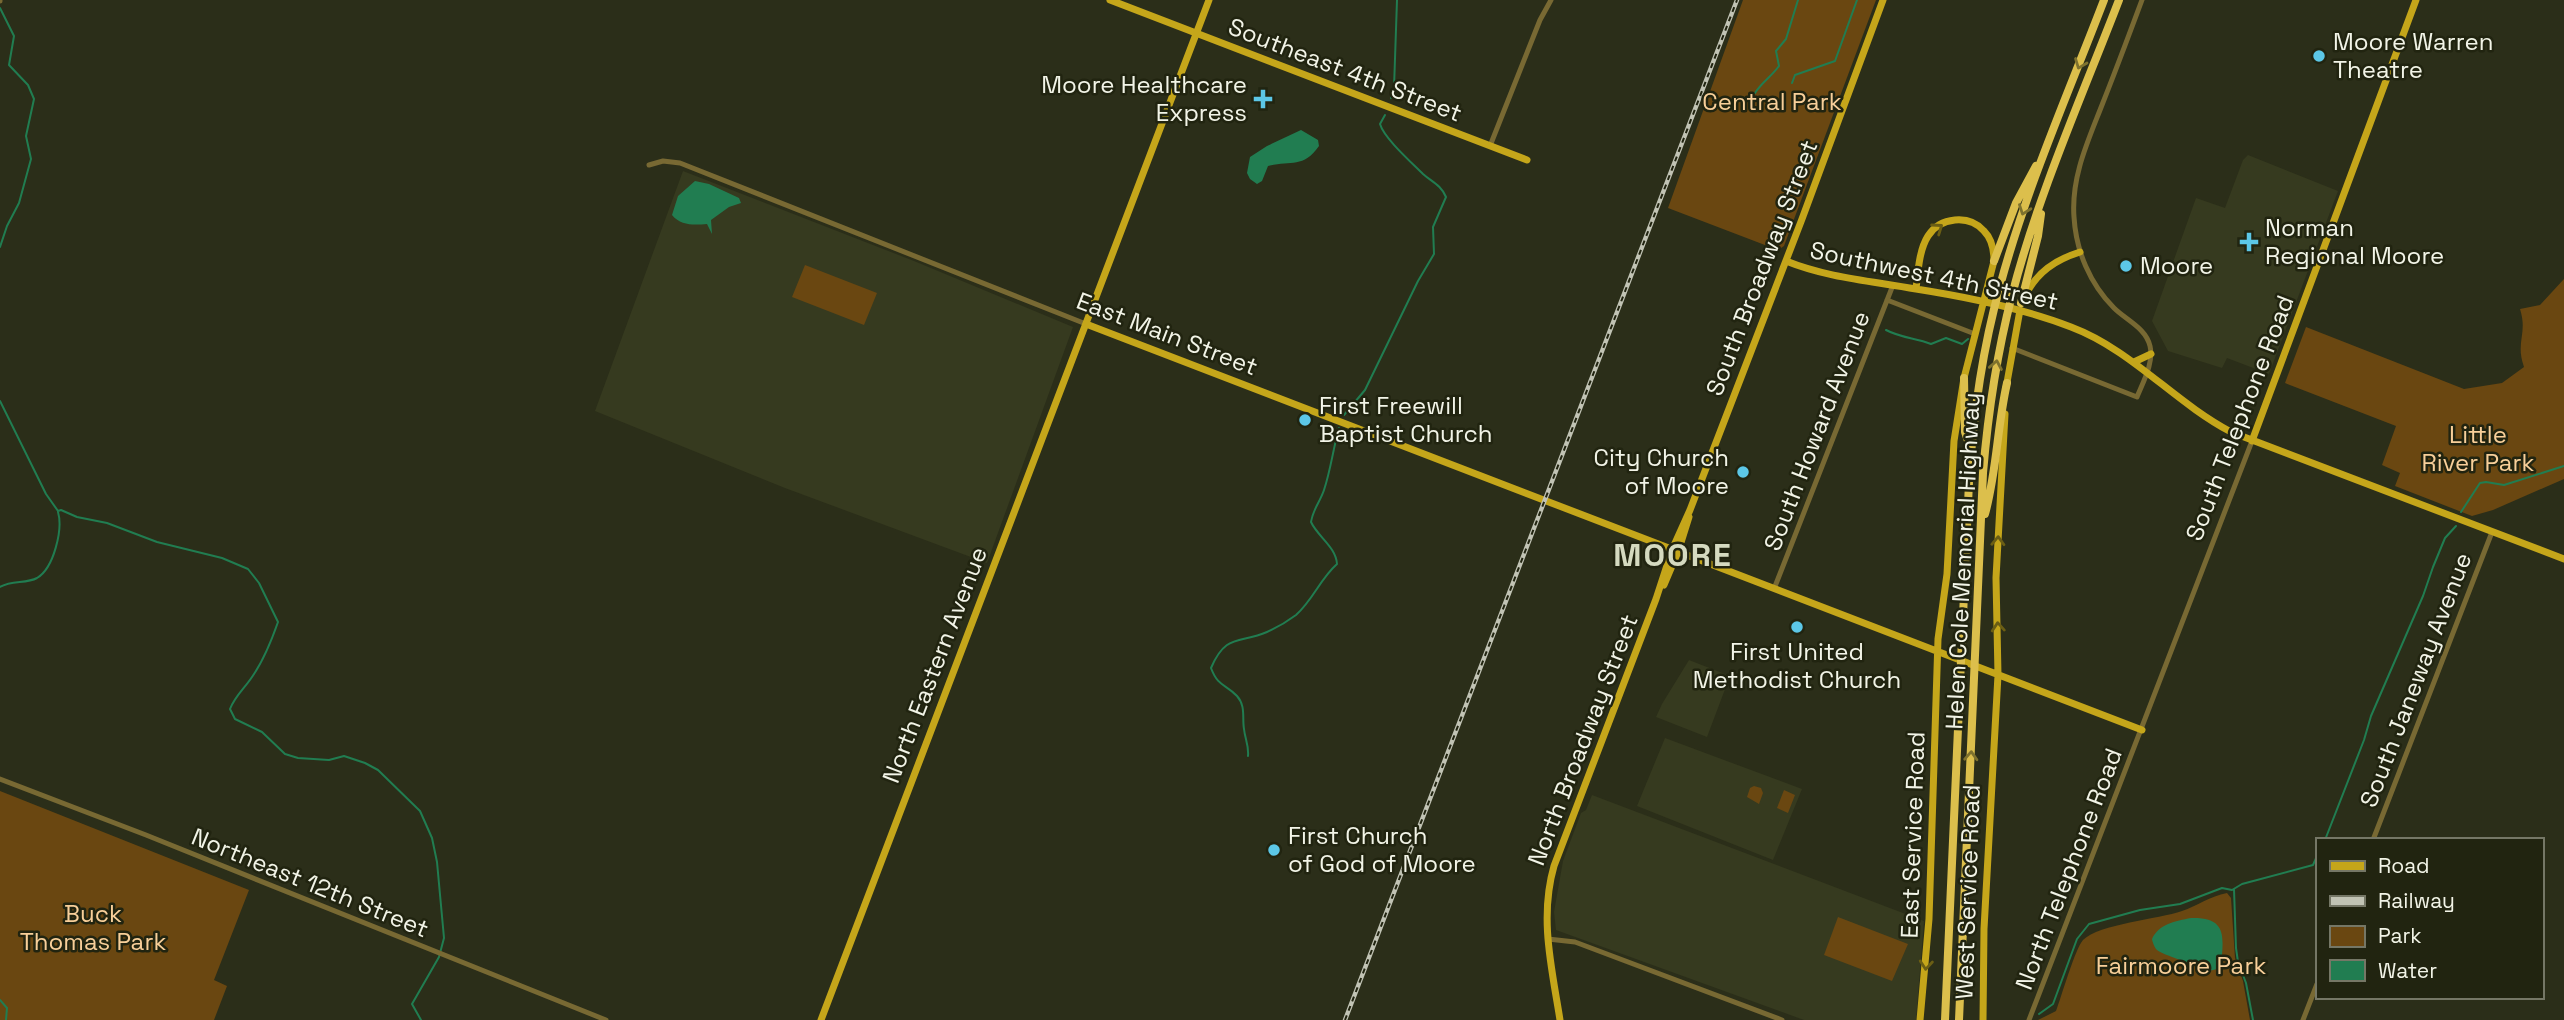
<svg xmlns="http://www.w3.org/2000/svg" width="2564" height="1020" font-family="'Space Grotesk',sans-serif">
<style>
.built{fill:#363a1f}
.green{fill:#6a4711}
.water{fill:#217d51}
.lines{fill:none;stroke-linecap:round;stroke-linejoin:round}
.stream{stroke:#217d51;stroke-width:2}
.minor{stroke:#786933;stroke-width:5}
.major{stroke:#c5a61a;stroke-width:7}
.highway{stroke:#dcbf4c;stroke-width:8}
.rail-casing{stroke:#c1c3b4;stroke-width:4.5}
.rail{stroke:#212410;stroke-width:2;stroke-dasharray:5;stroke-linecap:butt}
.oneway{stroke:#7e722e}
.oneway2{stroke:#6b5e14}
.poi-dot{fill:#5cc7e7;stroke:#212410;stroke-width:2.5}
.labels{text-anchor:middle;stroke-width:5;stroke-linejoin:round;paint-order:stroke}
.poi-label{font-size:24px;fill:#f2f4e7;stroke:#212410;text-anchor:start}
.street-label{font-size:24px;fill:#f2f4e7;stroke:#212410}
.park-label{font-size:24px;fill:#f8cf99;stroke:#212410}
.district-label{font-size:32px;font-weight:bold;letter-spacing:2px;fill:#d5dac0;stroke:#212410}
</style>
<rect width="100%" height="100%" fill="#2b2e19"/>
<path class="built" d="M2248,155L2338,191L2269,374L2227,358L2222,368L2168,351L2152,321L2196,198L2225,208L2243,160Z
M683,171L914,261L1073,327L987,563L785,488L595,411Z
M1689,660L1730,676L1707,737L1656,717L1662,704Z
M1665,738L1802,789L1773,860L1637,806Z
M1592,795L1924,921L1916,1020H1804L1556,930L1554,912L1563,861L1581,813L1586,810Z"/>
<path class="green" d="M1743,0H1876L1784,246L1778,250L1668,208Z
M805,265L877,293L864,325L792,297Z
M2564,279V479L2493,510L2472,516L2395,486L2400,473L2382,465L2396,426L2285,383L2306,327L2464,389L2502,383L2524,367C2515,342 2528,334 2520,309L2540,305Z
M1754,786L1761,788L1763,793L1759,804L1747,797L1750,788Z
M1784,790L1795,795L1788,813L1777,808Z
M0,791L249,890L214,980L227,986L214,1020H0Z
M2227,893L2231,898L2235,958L2243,981L2250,1020H2038L2056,1011C2061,998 2075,949 2083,940C2099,924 2159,919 2182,911C2197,906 2210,896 2227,893Z
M1838,917L1908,944L1892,981L1824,955Z"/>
<path class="water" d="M1301,130L1318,140L1319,146C1303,169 1290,160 1268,166L1262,181L1257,184L1250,179L1247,173L1250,157L1267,146Z
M695,181L709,184L739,198L741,203L729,207L711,220L712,234L707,224C694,225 681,226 672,215L678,196Z
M2191,918C2229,917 2223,938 2221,968L2209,971C2198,965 2161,955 2156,949C2155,948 2152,941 2152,939C2159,924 2175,921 2191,918Z"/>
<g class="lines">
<path class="stream" d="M0,8L14,36L9,65L28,85L34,99L26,136L31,159L19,203L7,226L0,247
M1792,83L1795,75L1835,61L1857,0
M1755,93C1762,82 1771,77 1779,66L1776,51L1786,39L1798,0
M1391,98L1394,88L1397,0
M1886,330C1901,338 1916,338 1931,344L1946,338L1962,344L1968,339
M0,401L46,494L58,511L61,510L77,517L107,523L157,542L222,558L248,569L259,583L278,622C271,642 264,660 252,677C244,689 235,696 230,709L235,719L262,732L285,754L298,758L329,760L344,756L365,763L378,770L420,811L432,838L437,862L444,938L439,957L412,1004L421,1020
M1344,415L1365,390L1418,281L1434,254L1433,227L1446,197C1441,185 1432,182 1423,174C1411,162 1384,138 1380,124L1385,115
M2461,512L2480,483L2486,482L2504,485L2564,466
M0,587C12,580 26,584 37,578C54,568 63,529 58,512
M1248,756C1249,745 1245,739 1244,729C1242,718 1246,706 1237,696C1226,684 1218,687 1211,668C1226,633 1239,644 1267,632C1276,628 1288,621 1296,615C1313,600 1320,579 1337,564C1336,547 1318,537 1311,522C1313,509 1320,502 1324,490C1331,469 1333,449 1339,428
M2325,840L2364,740L2371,716L2423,596L2433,567L2445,538L2456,526
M2234,889L2236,948L2238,962L2246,983L2253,1020
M0,1000L7,1008L6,1020
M2039,1014L2053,1004L2077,939L2089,924L2140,910L2180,904L2222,888L2232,890L2242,884L2313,865L2317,856"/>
<path class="minor" d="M0,1V0
M1490,146L1540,20L1551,0
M649,165L663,161L680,163L1086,324
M1887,300L1975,334
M2012,348L2137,397C2143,382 2154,363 2150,346C2146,328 2126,320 2114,308C2090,284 2076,251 2074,217C2071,177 2088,141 2102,105C2116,70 2129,35 2142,0
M1774,589L1893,285
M0,779L146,835L606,1020
M2373,840L2492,532
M1548,939L1575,942L1782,1020
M2029,1020L2252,441
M2303,1020L2317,984"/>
<path class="major" d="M1110,0L1527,160
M1786,261C1828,278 1872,281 1916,289C1967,297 2022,308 2071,327C2132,350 2174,402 2231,432L2564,559
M1916,289C1918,272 1919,250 1928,236C1940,217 1969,214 1984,231C1992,239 1994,250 1994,261L1964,378L1954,441L1947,574L1938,639L1929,919L1920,1020
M2025,296C2037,272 2055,260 2080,252
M1086,324L2142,730
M2134,362L2151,354
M2006,388L2020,310
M2252,441L2416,0
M1664,585L1678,552L1689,517
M821,1020L1209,0
M1560,1020C1552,969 1539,918 1554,866L1656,599L1672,550L1690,510L1802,219L1883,0
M1983,1020L1984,929L1998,675L1996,578L2005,414"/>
<path class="highway" d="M1994,261L2016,203L2036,166
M2021,303L2038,236L2041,214
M1964,378L1965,432L1969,444
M1985,514C1997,471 1997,427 2007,383
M1945,1020L1969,482C1973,415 1982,351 2000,286C2026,189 2068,94 2104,0
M1959,1020L1983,473C1988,413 1997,353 2012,295C2038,195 2082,96 2119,0"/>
<g class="rail-casing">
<path id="rail" d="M1345,1020L1737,0"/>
</g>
<use href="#rail" class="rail"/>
</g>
<defs><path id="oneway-chevron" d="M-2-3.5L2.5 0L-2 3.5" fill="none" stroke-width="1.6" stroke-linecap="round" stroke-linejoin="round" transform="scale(1.75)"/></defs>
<g class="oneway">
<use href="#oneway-chevron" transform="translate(2080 64) rotate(111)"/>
<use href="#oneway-chevron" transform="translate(2024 210) rotate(110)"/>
<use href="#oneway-chevron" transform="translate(1996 365) rotate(-80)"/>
<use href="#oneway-chevron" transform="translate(1971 756) rotate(-87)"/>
</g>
<g class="oneway2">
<use href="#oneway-chevron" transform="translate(1938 228) rotate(-35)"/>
<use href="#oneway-chevron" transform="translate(1998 541) rotate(-88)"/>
<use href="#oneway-chevron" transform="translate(1998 627) rotate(-94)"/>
<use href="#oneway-chevron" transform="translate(1926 965) rotate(95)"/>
</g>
<g class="poi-dot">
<circle cx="2319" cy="56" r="7"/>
<path d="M1259.5 88.5h7v7h7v7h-7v7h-7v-7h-7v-7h7z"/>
<path d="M2245.5 231.5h7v7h7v7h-7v7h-7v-7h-7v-7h7z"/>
<circle cx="2126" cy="266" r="7"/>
<circle cx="1305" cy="420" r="7"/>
<circle cx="1743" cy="472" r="7"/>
<circle cx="1797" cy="627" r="7"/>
<circle cx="1274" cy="850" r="7"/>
</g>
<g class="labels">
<g class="poi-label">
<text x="2333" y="50">Moore Warren<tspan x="2333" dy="28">Theatre</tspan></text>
<text x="1247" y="93" text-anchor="end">Moore Healthcare<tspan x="1247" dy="28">Express</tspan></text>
<text x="2265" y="236">Norman<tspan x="2265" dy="28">Regional Moore</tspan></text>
<text x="2140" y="274">Moore</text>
<text x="1319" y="414">First Freewill<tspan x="1319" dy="28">Baptist Church</tspan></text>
<text x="1729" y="466" text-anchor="end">City Church<tspan x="1729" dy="28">of Moore</tspan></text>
<text x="1797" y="660" text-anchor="middle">First United<tspan x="1797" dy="28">Methodist Church</tspan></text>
<text x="1288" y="844">First Church<tspan x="1288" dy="28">of God of Moore</tspan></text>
</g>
<g class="street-label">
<text transform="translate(1345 70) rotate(21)" y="8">Southeast 4th Street</text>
<text transform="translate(1762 268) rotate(-69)" y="8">South Broadway Street</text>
<text transform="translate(1934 276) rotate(12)" y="8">Southwest 4th Street</text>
<text transform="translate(1167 334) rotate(21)" y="8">East Main Street</text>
<text transform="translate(2240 418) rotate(-69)" y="8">South Telephone Road</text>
<text transform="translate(1817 431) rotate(-69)" y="8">South Howard Avenue</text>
<text transform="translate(1963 561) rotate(-87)" y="8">Helen Cole Memorial Highway</text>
<text transform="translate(935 665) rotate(-69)" y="8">North Eastern Avenue</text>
<text transform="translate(2416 680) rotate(-69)" y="8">South Janeway Avenue</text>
<text transform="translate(1583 740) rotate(-69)" y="8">North Broadway Street</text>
<text transform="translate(1913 835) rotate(-88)" y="8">East Service Road</text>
<text transform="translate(2069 869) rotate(-69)" y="8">North Telephone Road</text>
<text transform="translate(310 883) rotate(22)" y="8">Northeast 12th Street</text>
<text transform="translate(1968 892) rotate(-88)" y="8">West Service Road</text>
</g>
<g class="park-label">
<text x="1772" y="110">Central Park</text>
<text x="2478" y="443">Little<tspan x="2478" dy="28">River Park</tspan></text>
<text x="93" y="922">Buck<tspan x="93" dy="28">Thomas Park</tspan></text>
<text x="2181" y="974">Fairmoore Park</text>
</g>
<g class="district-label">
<text x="1673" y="566">MOORE</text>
</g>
</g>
<rect x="2316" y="838" width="228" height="161" fill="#212410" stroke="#757766" stroke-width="2"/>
<rect x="2330" y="861" width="35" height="10" fill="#c5a61a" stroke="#757766" stroke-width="2"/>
<text x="2378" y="873" font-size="21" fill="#f2f4e7">Road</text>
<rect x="2330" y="896" width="35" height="10" fill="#c1c3b4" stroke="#757766" stroke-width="2"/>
<text x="2378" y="908" font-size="21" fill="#f2f4e7">Railway</text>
<rect x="2330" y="926" width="35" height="21" fill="#6a4711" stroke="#757766" stroke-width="2"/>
<text x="2378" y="943" font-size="21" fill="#f2f4e7">Park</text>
<rect x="2330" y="960" width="35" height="21" fill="#217d51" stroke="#757766" stroke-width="2"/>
<text x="2378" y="978" font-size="21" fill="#f2f4e7">Water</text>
</svg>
